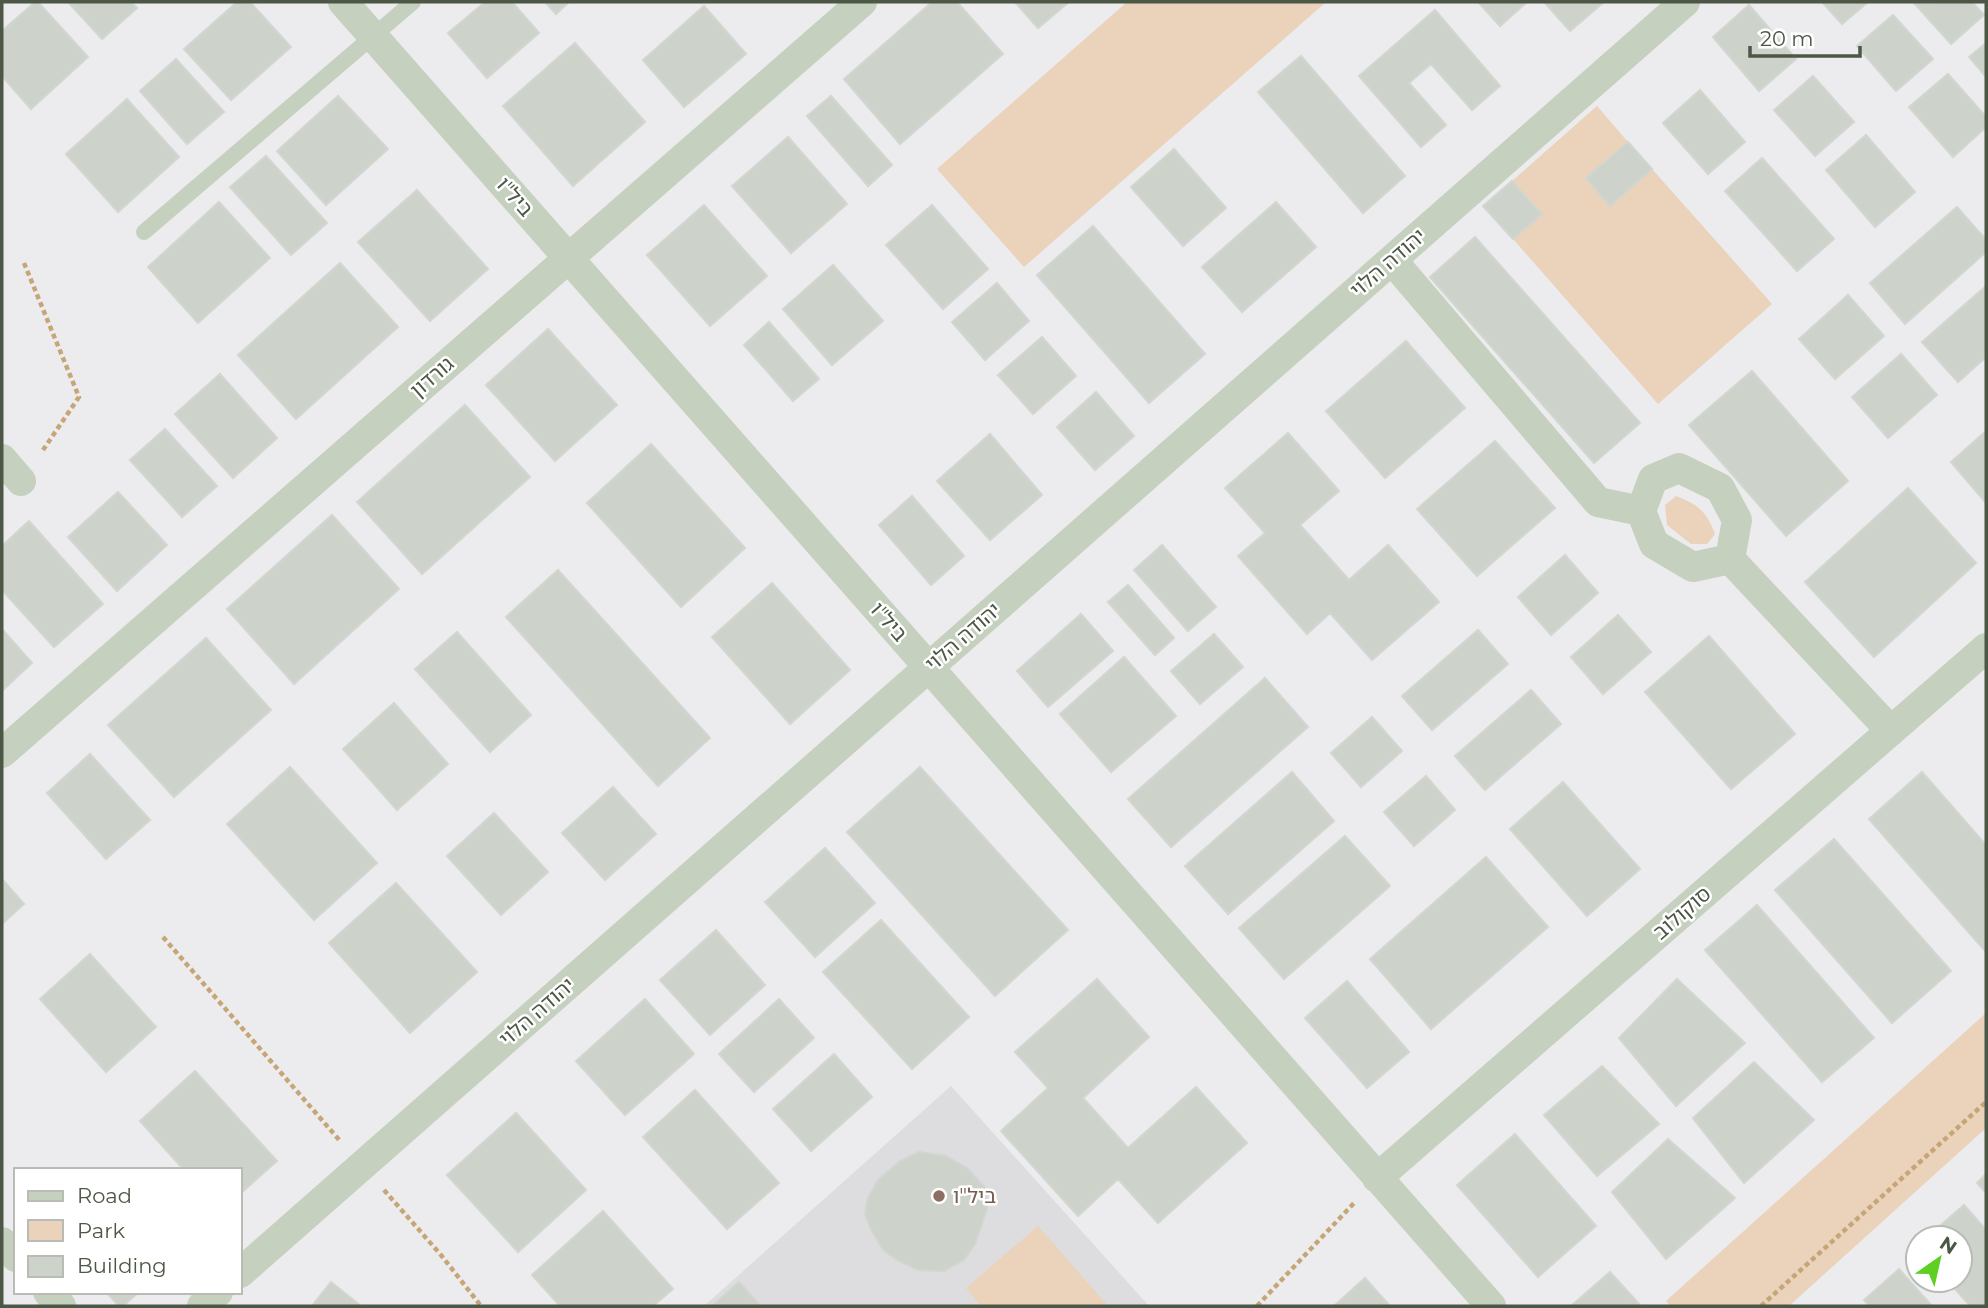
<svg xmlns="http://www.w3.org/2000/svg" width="1988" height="1308" font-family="Montserrat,'Noto Sans Hebrew',sans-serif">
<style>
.education{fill:#dddcdf}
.green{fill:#ead2bb}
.building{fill:#cdd3ca;stroke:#d1d7d0;stroke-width:2}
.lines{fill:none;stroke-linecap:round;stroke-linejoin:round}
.path{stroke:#c6a676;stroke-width:4.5;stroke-dasharray:5 3.5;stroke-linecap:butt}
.lane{stroke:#c6d0bf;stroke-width:16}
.street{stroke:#c6d0bf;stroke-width:30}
.education-dot{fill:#8d6e63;stroke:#fff;stroke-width:2.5}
.labels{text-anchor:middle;stroke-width:5;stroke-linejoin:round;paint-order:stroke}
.street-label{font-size:21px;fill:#4d5745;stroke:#fff}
.education-label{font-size:21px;fill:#785e54;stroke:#fff;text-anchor:start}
</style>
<rect width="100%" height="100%" fill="#ecebee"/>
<path class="education" d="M951,1086L1149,1306H704Z"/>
<path class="green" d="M1127,2H1326L1024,267L937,169Z
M1597,106L1628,142L1587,179L1611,206L1652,169L1772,304L1658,404L1513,239L1541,214L1512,181Z
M1676,496C1699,505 1706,511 1715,534L1707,544H1691L1667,525L1665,505Z
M1986,1013V1128L1789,1306H1671L1666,1301Z
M1038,1226L1108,1306H981L966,1288Z"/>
<path class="building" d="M35,2H38L88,57L31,109L2,76V31Z
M68,2H131L137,8L102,39Z
M237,2H250L291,47L231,100L184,49Z
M485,2H512L539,33L487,78L448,33Z
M545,2H569L556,14Z
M932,2H957L1003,54L900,144L844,79Z
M1015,2H1069L1038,28Z
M1478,2H1527L1500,26Z
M1544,2H1604L1570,31Z
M1822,2H1868L1842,24Z
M1972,2L1984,15L1951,44L1914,3Z
M1749,5L1796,59L1759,91L1713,37Z
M704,6L746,54L684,107L643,60Z
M1435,10L1500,86L1472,110L1431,64L1409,83L1446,125L1421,147L1359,76Z
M1893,15L1933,59L1896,91L1857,46Z
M575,43L645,122L573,186L503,106Z
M1986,43V77L1969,57Z
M1301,56L1405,176L1363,213L1258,92Z
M176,59L224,112L187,144L140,91Z
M1948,74L1986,117V127L1953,157L1909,107Z
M1813,76L1854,122L1815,156L1774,110Z
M1700,90L1745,142L1708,174L1663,123Z
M338,96L388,149L326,205L277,151Z
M831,96L892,165L868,186L807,116Z
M127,99L179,157L118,212L66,154Z
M1866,135L1915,192L1875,227L1826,170Z
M788,137L847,204L791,253L732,186Z
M1628,142L1652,169L1610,206L1586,178Z
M1174,149L1226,208L1183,246L1131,187Z
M266,156L327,223L291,255L230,187Z
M1762,158L1834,239L1797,271L1725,191Z
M1512,181L1542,214L1513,239L1483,206Z
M417,190L488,269L430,321L358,242Z
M219,202L270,258L198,323L148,267Z
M1276,202L1316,247L1242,312L1202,267Z
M704,205L767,276L710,326L647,255Z
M932,205L988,269L943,309L886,245Z
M1957,207L1986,240V252L1905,324L1870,283Z
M1093,226L1205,354L1149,403L1037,275Z
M1475,237L1640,423L1594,463L1430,277Z
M340,263L398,327L296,419L238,355Z
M833,265L883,321L832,365L783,309Z
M997,283L1029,321L985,360L952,322Z
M1986,286V357L1958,382L1922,342Z
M1848,295L1884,336L1835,379L1799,339Z
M769,322L819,379L793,401L744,345Z
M548,329L617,405L555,461L486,385Z
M1042,337L1076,376L1033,414L998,375Z
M1406,341L1465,408L1385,478L1326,411Z
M1901,354L1937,395L1888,438L1852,397Z
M1752,371L1848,481L1786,536L1689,425Z
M220,374L277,438L233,478L175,414Z
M1096,392L1134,436L1095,470L1057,427Z
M465,405L530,477L422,574L357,502Z
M165,429L217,486L182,517L130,460Z
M1986,431V503L1951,462Z
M1288,433L1339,491L1300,525L1349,580L1388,545L1439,602L1372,660L1330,613L1307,634L1238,556L1265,533L1225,488Z
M990,434L1042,495L990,540L937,481Z
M1495,441L1555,508L1477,576L1417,509Z
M651,444L745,548L681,607L587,503Z
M1908,488L1976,563L1874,657L1805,582Z
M118,492L167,545L117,591L68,537Z
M912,496L964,556L931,585L879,525Z
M332,515L399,589L294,684L227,609Z
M29,521L103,604L54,647L2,590V546Z
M1162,545L1216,607L1188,631L1134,570Z
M1565,555L1598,593L1551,635L1518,597Z
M558,570L710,738L658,786L506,617Z
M772,583L850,670L790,724L712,637Z
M1128,585L1174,638L1155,655L1108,602Z
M1081,614L1113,651L1048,707L1017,671Z
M1618,615L1651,652L1603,694L1571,657Z
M2,629L32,663L2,691Z
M1478,630L1508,664L1432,730L1402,696Z
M457,632L531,715L490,752L415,669Z
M1214,634L1243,667L1200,704L1171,671Z
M1709,636L1795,734L1731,789L1645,692Z
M206,638L271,710L174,797L108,725Z
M1124,657L1176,716L1111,772L1060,714Z
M1265,678L1308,727L1171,847L1128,799Z
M1531,690L1561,724L1485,790L1455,756Z
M394,703L448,764L397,810L343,749Z
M1372,717L1402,751L1361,787L1331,753Z
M90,754L150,820L106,859L47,793Z
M290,767L377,863L314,920L227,824Z
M920,767L1068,930L995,996L847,832Z
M1292,772L1334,821L1228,914L1185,866Z
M1922,772L1986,845L1985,951L1869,819Z
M1426,776L1455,810L1414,846L1384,812Z
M1563,782L1640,869L1587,916L1510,829Z
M613,787L656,834L605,880L562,833Z
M494,813L548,872L501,915L447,856Z
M1345,836L1390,886L1284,979L1239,928Z
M1834,839L1951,971L1892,1023L1775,890Z
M825,848L875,903L815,957L765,902Z
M1486,857L1548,927L1431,1029L1370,959Z
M2,879L24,904L2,924Z
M396,883L477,972L410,1033L329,943Z
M1757,905L1874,1038L1822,1082L1705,950Z
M881,920L969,1017L912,1069L823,972Z
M716,930L765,985L710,1035L660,980Z
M90,954L156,1027L106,1072L40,999Z
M1097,979L1149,1037L1083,1098L1128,1148L1196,1087L1247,1143L1158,1223L1118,1179L1078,1216L1001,1131L1048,1088L1015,1052Z
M1677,979L1745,1043L1676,1106L1619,1038Z
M1347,981L1409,1052L1367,1088L1305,1018Z
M645,999L694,1054L625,1115L576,1061Z
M779,999L814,1038L754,1092L719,1054Z
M834,1054L872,1097L811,1151L773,1109Z
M1754,1062L1814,1120L1744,1183L1693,1118Z
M1602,1066L1659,1124L1597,1176L1544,1115Z
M195,1071L277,1161L240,1194V1170H184L140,1121Z
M695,1090L779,1183L727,1229L643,1137Z
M516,1113L586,1190L518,1252L447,1175Z
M1515,1134L1596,1226L1538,1277L1457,1185Z
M1668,1139L1735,1198L1666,1259L1612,1192Z
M919,1152L946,1156L967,1168L984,1186L987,1209L975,1244L964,1260L944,1271L918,1270L897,1260L883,1250L871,1229L865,1214L868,1198L878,1180L900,1161Z
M1986,1174V1193L1977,1183Z
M1964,1205L1986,1230V1306H1970L1947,1280H1960V1238H1926Z
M603,1211L673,1289L653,1306H560L532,1275Z
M1899,1269L1932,1306H1869L1864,1300Z
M1610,1272L1641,1306H1571Z
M1365,1278L1390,1306H1334Z
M331,1282L361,1306H312Z
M739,1282L761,1306H712Z
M106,1292H139L123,1306H119Z"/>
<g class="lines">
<path class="path" d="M24,263L79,397L41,453
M163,937L341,1142
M384,1190L441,1255L481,1306
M1257,1306L1355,1202
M1761,1306L1986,1102"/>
<path class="lane" d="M144,232L413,2"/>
<path class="street" d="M343,2L1491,1306
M1392,260L1598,502L1641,511
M2,459L21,481
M1679,468L1720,488L1737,520L1730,559L1693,567L1654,544L1641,511L1653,479Z
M1730,559L1891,731
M2,753L862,2
M1377,1178L1986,648
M2,1242L16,1257
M240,1273L1685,2
M48,1292L61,1306
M202,1306L218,1292"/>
</g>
<circle class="education-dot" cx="939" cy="1196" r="7"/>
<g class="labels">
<g class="street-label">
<text transform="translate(515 197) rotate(49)" y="7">ביל"ו</text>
<text transform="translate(1388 263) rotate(-41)" y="7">יהודה הלוי</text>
<text transform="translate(432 377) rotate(-41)" y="7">גורדון</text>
<text transform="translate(889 622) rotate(49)" y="7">ביל"ו</text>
<text transform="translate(963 637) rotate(-41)" y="7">יהודה הלוי</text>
<text transform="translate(1682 913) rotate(-41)" y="7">סוקולוב</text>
<text transform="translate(537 1012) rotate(-41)" y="7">יהודה הלוי</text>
</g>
<g class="education-label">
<text x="953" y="1203">ביל"ו</text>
</g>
</g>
<rect width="1988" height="1308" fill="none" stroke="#4d5745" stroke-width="7"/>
<rect x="14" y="1168" width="228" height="126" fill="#ffffff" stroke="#b8bcb5" stroke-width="2"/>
<rect x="28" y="1191" width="35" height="10" fill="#c6d0bf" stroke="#b8bcb5" stroke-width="2"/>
<text x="77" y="1203" font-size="21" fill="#4d5745">Road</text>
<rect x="28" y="1220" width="35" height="21" fill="#ead2bb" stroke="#b8bcb5" stroke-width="2"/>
<text x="77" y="1238" font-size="21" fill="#4d5745">Park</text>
<rect x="28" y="1256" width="35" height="21" fill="#cdd3ca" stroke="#b8bcb5" stroke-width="2"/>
<text x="77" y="1273" font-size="21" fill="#4d5745">Building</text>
<g transform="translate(1939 1259) rotate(34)"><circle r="33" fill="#ffffff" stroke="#b8bcb5" stroke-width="2"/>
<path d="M0-5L12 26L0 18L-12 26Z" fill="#5fcf24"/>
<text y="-10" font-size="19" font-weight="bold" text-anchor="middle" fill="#4d5745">N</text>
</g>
<path d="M1750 46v10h110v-10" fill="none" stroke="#4d5745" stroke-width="3.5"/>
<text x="1760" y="46" font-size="21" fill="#4d5745" stroke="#ffffff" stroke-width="5" paint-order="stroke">20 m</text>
</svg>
